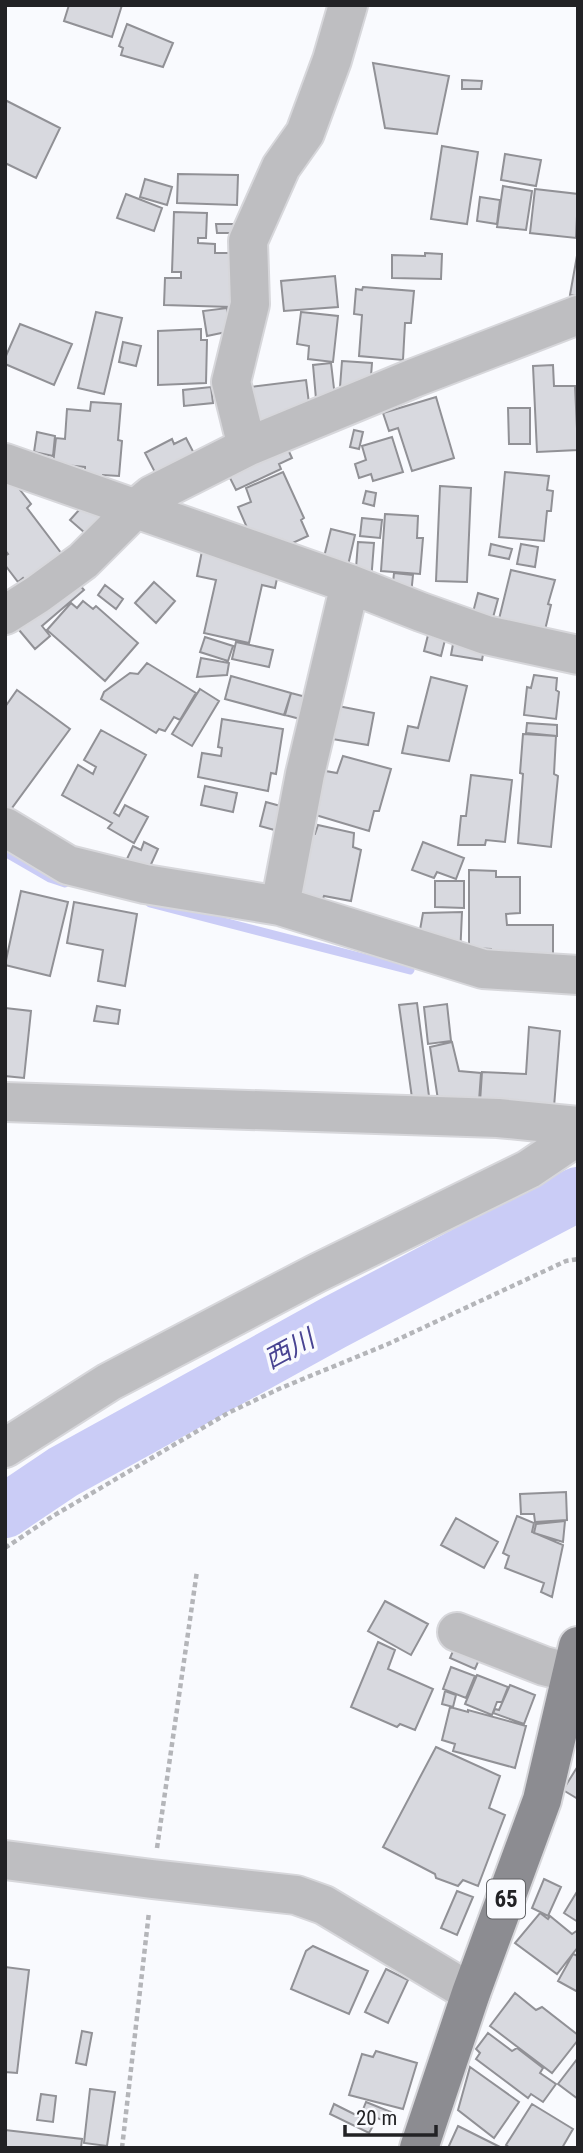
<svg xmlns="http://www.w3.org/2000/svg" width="583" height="2153" font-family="'Roboto Condensed','Noto Sans JP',sans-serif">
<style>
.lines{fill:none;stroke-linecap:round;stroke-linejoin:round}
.stream{stroke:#caccf6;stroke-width:9}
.river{stroke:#caccf6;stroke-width:54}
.building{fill:#d8d9df;stroke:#919196;stroke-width:2}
.minor-casing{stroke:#d7d7db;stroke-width:42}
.major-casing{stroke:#d7d7db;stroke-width:42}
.path{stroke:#b4b5b9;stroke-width:4.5;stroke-dasharray:5 3.5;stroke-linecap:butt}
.minor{stroke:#bebec1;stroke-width:38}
.major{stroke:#8c8c91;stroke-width:38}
.labels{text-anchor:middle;stroke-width:7;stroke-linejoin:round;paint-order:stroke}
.shield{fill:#f9fafe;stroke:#626366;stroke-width:2}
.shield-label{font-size:23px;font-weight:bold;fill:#222225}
.water-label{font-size:26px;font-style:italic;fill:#484392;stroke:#f9fafe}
</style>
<rect width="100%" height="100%" fill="#f9fafe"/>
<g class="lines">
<path class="stream" d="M5,852L50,878L65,883
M150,903L410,970"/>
<path class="river" d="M5,1511L63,1472L333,1323L578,1194"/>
</g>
<path class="building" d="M69,5H122L112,37L64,21Z
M127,24L173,43L163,67L121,55L123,48L119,46Z
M373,63L449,76L437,134L385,128Z
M462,80L482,81L481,89H462Z
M5,100L60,128L36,178L5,163Z
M442,146L478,152L467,224L431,219Z
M505,154L541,160L536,186L501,180Z
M178,174L238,175L237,205L177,203Z
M145,179L172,187L167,205L140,197Z
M503,186L532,191L526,230L497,227Z
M535,189L578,194L576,238L530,233Z
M126,194L162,208L154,231L117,218Z
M480,197L500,200L497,224L477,221Z
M174,212L207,213L206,238H198V243L215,244V253H233L232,307L164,305L165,278H181V272H172Z
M216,224H235V233H217Z
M578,250V296L570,295Z
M425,253L442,254L441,279L392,278V255L425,256Z
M335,276L338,307L284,311L281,281Z
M363,287L414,291L411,323H405L403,360L359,356L362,315L354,314L356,289L362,290Z
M227,308L231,331L207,336L203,311Z
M96,312L122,318L104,394L78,388Z
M301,312L338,316L333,362L308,359L309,346L297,344Z
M20,324L72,344L54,385L5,364V358Z
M201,329V340H207L206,383L158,385V331Z
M123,342L141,346L136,366L119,362Z
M342,361L372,363L370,389L340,387Z
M331,363L335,397L316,399L313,365Z
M553,365L554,386H575L578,450L537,452L533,366Z
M306,380L310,411L248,423L243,388Z
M211,387L213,403L184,406L183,390Z
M436,397L454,458L412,471L398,428L389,431L383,413Z
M91,402L121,404L118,440L122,441L119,476L103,475L102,480L85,478V467L53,464L56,438L65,439L67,409L90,411Z
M508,408H530V444H509Z
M354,430L363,432L359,449L350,447Z
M37,432L55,436L53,456L34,452Z
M392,437L403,472L373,481L371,474L359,478L355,464L366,460L362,446Z
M186,438L198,461L160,482L145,453L172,439L174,444Z
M285,443L292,458L279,464L281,469L236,490L226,470Z
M283,472L304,518L301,520L308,536L273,552L255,546L238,507L251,502L246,488Z
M505,472L549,476L547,490L553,491L551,511H547L544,541L499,537Z
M10,477L31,504L27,508L68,562L33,590L23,578L18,582L5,565V556L8,554L5,550V481Z
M440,486L471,488L467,582L436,581Z
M366,491L376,493L374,506L363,503Z
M88,500L117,512L92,539L70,520Z
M385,514L418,516L417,538H423L420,574L381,571Z
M362,518L382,520L380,538L360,536Z
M331,529L355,535L346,574L321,569Z
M358,542L374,543L371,582L355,581Z
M491,544L512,549L509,559L489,555Z
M521,544L538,547L535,567L517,564Z
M202,551L279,569L275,588L262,585L249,643L204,633L216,580L197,576Z
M511,570L555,580L548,604L551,605L545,630L499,619Z
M394,573L413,575L411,595L392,593Z
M71,575L84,590L42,626L50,636L35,649L14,624Z
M154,582L175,601L156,623L135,603Z
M105,585L123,599L116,609L98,595Z
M478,593L498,599L491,625L471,620Z
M83,601L93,609L96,606L138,643L105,681L47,630L71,603L77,608Z
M430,627L447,632L441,656L424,651Z
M455,633L486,638L482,660L451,655Z
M205,637L233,646L228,661L200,652Z
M236,642L273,650L269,667L232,659Z
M201,658L229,663L227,675L197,677Z
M147,663L196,693L180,720L174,717L165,731L159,729L156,733L101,699L104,692L130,673L138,674Z
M534,675L557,678L556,690L559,692L556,719L524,715L527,687L531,688Z
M231,676L291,693L284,715L225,699Z
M431,677L467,686L449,761L402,753L408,726L418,728Z
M200,689L219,701L192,746L172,734Z
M17,690L70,729L9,812L5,809V707Z
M291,693L306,697L300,719L285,715Z
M338,706L374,713L368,745L332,739Z
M222,719L283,729L276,774L271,773L268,791L198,777L202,753L221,756L222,748L218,747Z
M527,723L557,725V736L526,733Z
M101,730L146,755L114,813L119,816L125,805L148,817L134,843L108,828L112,823L62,795L78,765L93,774L96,767L84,760Z
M523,734L556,736L554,774L558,776L551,847L518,843L523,774L520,773Z
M343,756L391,769L379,811H374L369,831L309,813L320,770L337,773Z
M471,775L512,780L505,842L486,840L485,845H458L461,816H466Z
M205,786L237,793L233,812L201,805Z
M266,802L284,807L278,831L260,826Z
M318,825L354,833L353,847L361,850L351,901L324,896L322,901L294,895L308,833L315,834Z
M144,842L158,849L148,871L126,861L133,846L141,850Z
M423,842L464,858L456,879L437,872L434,878L412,870Z
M469,870L496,871V877H520V913L506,914L507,925H553V959L491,958V949L469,948Z
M435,881H464V908L435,907Z
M21,891L68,902L50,976L5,965Z
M74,902L137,914L125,986L98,981L103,950L67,943Z
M462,912L460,957L418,941L423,913Z
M417,1003L429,1096L412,1098L399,1005Z
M447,1004L451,1041L428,1044L424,1007Z
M97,1006L120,1010L118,1024L94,1021Z
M5,1008L31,1011L24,1078L5,1076Z
M529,1027L560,1031L554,1107L480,1102L482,1072L526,1074Z
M452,1042L459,1071L481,1073L479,1101L438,1100L430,1047Z
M566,1492L567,1520L535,1522L534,1514H521L520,1494Z
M517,1516L534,1523L532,1532L563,1545L552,1597L541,1592L544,1583L505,1568L509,1556L503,1553Z
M456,1518L498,1542L484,1568L441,1545Z
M565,1521L563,1542L534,1533L536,1524Z
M385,1601L428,1624L411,1655L368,1631Z
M378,1642L395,1650L388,1669L433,1689L415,1730L400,1724L397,1727L351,1707Z
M456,1644L481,1655L475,1669L450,1658Z
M451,1667L475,1676L466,1698L443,1689Z
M477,1675L508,1687L502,1702H497L492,1715L465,1704Z
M510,1685L535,1695L524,1724L493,1713L495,1709L499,1710Z
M445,1691L456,1695L453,1707L442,1704Z
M450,1707L468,1712V1710L526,1726L515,1768L453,1751L455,1744L442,1740Z
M436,1747L500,1776L489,1808L505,1815L478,1886L463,1880L458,1886L436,1878L435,1874L383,1847Z
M576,1769L578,1771V1799L563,1790Z
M544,1879L561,1887L548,1916L532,1908Z
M578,1890V1922L564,1913Z
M457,1891L473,1897L457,1935L441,1928Z
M540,1913L548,1919L550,1916L572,1934L578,1930V1947L557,1974L515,1943Z
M313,1946L368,1971L349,2014L291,1989L306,1951Z
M573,1954L578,1956V1992L558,1981Z
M5,1967L29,1970L17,2073L5,2072Z
M386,1969L408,1980L388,2023L365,2012Z
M515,1993L536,2010L542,2007L578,2035V2040L552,2073L490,2026Z
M82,2031L92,2033L86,2065L76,2063Z
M488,2033L512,2051L517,2048L543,2068L540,2073L556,2084L543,2102L531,2094L528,2098L476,2059L480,2053L476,2049Z
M376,2051L417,2063L403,2109L349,2095L362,2054L373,2057Z
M578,2058V2099L558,2084Z
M470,2067L519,2102L494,2138L458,2110Z
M90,2089L115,2092L107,2146L84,2143Z
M41,2094L56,2096L53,2122L37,2120Z
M366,2102L391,2112L387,2122L362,2112Z
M334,2104L374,2124L369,2133L330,2114Z
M532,2104L573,2129L562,2148H510L506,2145Z
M458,2126L502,2148H448Z
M5,2130L82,2139L81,2148H5Z"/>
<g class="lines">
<g class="minor-casing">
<path id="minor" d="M247,447L231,382L250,304L248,241L281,167L305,133L332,60L348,5
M5,463L350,584L421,612L486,635L578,655
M5,615L38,594L83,561L134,510L152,495L247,447L414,378L578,315
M5,827L68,865L145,884L280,906L483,969L578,975
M280,906L305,774L350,584
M5,1102L498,1118L578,1126
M5,1448L109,1382L317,1273L529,1169L578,1136
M457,1632L544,1666L572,1673
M5,1860L152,1879L296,1895L324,1905L471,1993"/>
</g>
<g class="major-casing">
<path id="major" d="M419,2148L471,1993L542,1800L578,1646"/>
</g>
<path class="path" d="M5,1548L53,1516L228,1413L281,1388L388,1344L566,1261L578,1259
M157,1848L197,1571
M122,2148L149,1912"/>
<use href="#minor" class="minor"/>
<use href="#major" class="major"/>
</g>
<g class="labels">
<rect class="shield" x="487" y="1879.5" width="38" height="39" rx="5"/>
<g class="shield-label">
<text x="506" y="1907">65</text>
</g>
<g class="water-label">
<text transform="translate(289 1349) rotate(-28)" y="9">西川</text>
</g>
</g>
<rect width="583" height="2153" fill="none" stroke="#222225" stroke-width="14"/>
<path d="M345 2125v10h91v-10" fill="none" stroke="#222225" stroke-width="3.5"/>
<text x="356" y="2125" font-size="21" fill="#222225" stroke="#f9fafe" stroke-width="5" paint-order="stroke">20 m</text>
</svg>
